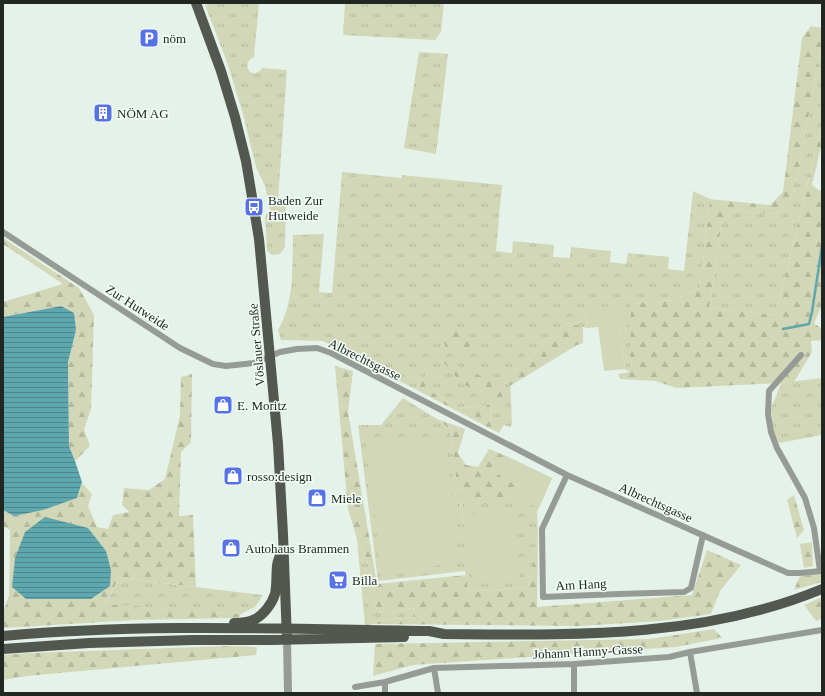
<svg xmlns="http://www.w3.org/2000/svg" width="825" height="696" font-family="'Times New Roman',serif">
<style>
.grass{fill:url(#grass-tufts)}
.forest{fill:url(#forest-firs)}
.park{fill:#d2d8b7}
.water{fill:url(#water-rules)}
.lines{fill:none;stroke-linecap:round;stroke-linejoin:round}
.stream{stroke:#5fa7ae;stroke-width:2.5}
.minor{stroke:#979b96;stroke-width:6}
.tertiary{stroke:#979b96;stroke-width:8}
.primary{stroke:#52584f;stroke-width:10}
.labels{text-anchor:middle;stroke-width:3;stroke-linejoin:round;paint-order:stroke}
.poi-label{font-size:13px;fill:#222724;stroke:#f4fef8;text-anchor:start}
.street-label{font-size:13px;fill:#222724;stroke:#f4fef8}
</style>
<defs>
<pattern id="grass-tufts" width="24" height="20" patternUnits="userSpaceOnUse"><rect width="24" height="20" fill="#d2d8b7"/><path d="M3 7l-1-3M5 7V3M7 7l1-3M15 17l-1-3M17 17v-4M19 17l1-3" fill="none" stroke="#b4b99d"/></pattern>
<pattern id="forest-firs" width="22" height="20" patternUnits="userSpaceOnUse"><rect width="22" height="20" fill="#d2d8b7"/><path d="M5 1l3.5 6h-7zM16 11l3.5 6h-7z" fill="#b4b99d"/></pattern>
<pattern id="water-rules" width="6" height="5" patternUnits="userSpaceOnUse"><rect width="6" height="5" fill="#5fa7ae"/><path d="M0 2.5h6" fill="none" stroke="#4e888d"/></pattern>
</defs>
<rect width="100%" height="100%" fill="#e4f2ea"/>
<path class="grass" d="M213,3H259L254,57C239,64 253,82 262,68L287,70L278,200L286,201L285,247L280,254L272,255L267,251L265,216L270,210L265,186L256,167L243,114L227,62L205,5Z
M345,3H444L441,32L435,40L343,35Z
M822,43V123L776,315L709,308L722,220L734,210L774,214L788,205L795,188Z
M419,52L448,54L436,154L404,148Z
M342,172L402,178V175L502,185L496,251L512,253L513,241L554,245L553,257L570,258L571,247L611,251L610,262L626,264L628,253L669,257L668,269L684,271L693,191L710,199L700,288L673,300L632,304L630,372L625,369L620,326L585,310L587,328L568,323L510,375L512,424L510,427L504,425L499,433L491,429L490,405L460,408L425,388L429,371L415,389L323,341L281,340L278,330C295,301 292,267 293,235L324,234L319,292L332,293Z
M822,378V435L779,443L774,434L771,409L781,383Z
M403,398L437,419L451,430L462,528L463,499L514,484L491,470L506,456L552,478L537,512L538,532L528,587L468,592L465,571L378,581L358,425H381Z
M357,539L371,571L377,612L414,608L413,617L376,621L373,624L365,626Z
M119,578L263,595L255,607L241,614L105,605Z"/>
<path class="forest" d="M811,26L822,28V43L795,188L788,205L774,214L734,210L722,220L709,308L776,315L822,123V143L812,185L817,189L822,191V305L814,323L822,329V340L811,341L812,352L794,382L781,383L677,388L655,381L620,379L618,374L630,372L631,304L673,300L700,288L710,199L770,205L783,192L802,38Z
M3,238L79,288L94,315L91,409L84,429L90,446L75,461L69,446L68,362L76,330L61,306L3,317V302L63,284L3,244Z
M568,323L583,327V343L577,345L510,386V375Z
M449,326L471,338L469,351L465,356L445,346L442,334Z
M441,359L495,382L505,401L462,384Z
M335,366L353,371L348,412L377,584L466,575L468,592L528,587L538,532L537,607L692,595L707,550L741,565L720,591L711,614L660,621L579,626L373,624L376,621L413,617L414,608L377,612L371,571L357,539L348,509Z
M430,370L425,388L460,408L490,405L491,429L415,389Z
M192,374L191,442L181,452L179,516L193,515L196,587L119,578L105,604L241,614L238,618L136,620L3,628V608L5,607L9,595L10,530L3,526V510L14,516L77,498L82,483L92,494L88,506L97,527L108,529L113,515L129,512L122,505L124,488L149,490L165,479L180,415L181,377Z
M437,419L465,429L458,453L466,465L478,467L489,449L506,456L491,470L514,484V502L463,499L462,532L451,430Z
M794,495L804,530L797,538L787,500Z
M812,542L813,566L804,568L800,544Z
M822,574V582L794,590L800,576Z
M822,597V619L816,621L804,605Z
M714,629L722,638L676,647L413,665L373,676L375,644L649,639Z
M228,646L257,647L256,655L27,676L3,680V655L29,653Z"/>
<path class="park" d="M626,304L629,325L620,326L625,369L604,371L598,327L587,328L585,309Z
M445,435L459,563L381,572L367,444Z
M506,456L552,478L539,508L514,500V484L491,470Z
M513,511L519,580L472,584L467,515Z"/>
<path class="water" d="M61,306L74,313L76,330L68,362L69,446L75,461L82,482L77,498L43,510L14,516L3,510V317Z
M45,517L88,528L106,551L111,570L110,586L91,599H26L12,587L15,558L25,532Z"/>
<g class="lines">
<path class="stream" d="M783,329L809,324L812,312L822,246"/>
<path class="minor" d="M3,232L180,348L213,364L226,366L254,363L280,352L297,349L317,348L331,353L567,475L788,573H800L822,571
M801,355L769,391L768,414L771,432L777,448L805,498L814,528L820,571
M567,475L542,529L543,597L619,594L684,592L691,588L703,535
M690,652L697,693
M574,664V693
M434,668L438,693
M385,682V693
M355,687L385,682L434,668L574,664L669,657L690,652L822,630"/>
<path class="tertiary" d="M287,640L288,693"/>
<path class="primary" d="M196,3L221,71L235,117L246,161L259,239L278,444L283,534L287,640
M234,623C240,623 247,623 253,620C263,616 272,604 275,594C277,585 276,575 277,566C277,561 280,556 282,551
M3,636C145,623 287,629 429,631L444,634C571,635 702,639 822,589
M3,649L89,643L193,640H271L404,637"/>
</g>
<defs>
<g id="parking-square" transform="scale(1)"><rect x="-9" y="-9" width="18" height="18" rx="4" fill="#5772e8" stroke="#f4fef8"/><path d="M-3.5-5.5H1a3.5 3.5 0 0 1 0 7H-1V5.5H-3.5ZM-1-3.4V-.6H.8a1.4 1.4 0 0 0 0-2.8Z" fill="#fff"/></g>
<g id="building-square" transform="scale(1)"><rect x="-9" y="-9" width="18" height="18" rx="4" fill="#5772e8" stroke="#f4fef8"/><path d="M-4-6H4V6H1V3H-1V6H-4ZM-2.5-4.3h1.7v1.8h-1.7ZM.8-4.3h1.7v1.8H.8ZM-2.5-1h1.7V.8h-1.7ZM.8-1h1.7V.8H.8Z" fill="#fff"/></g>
<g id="bus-square" transform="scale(1)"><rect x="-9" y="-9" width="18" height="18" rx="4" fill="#5772e8" stroke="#f4fef8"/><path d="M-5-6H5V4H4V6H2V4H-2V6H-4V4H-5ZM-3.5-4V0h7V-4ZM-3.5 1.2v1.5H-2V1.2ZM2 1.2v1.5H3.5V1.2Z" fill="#fff"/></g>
<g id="shop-square" transform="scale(1)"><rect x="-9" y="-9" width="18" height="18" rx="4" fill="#5772e8" stroke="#f4fef8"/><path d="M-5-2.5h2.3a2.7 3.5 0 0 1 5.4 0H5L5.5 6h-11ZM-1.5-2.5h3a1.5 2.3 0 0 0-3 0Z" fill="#fff"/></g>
<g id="supermarket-square" transform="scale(1)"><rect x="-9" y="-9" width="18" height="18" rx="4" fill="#5772e8" stroke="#f4fef8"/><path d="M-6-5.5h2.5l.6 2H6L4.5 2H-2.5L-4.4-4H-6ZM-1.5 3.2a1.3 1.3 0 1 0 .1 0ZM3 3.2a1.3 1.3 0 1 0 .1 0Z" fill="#fff"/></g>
</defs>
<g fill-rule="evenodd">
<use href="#parking-square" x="149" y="38"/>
<use href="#building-square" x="103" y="113"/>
<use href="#bus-square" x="254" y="207"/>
<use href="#shop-square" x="223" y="405"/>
<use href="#shop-square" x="233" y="476"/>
<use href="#shop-square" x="317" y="498"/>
<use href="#shop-square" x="231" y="548"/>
<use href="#supermarket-square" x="338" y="580"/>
</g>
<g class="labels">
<g class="poi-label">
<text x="163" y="43">nöm</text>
<text x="117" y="118">NÖM AG</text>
<text x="268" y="205">Baden Zur<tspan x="268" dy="15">Hutweide</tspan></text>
<text x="237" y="410">E. Moritz</text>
<text x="247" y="481">rosso:design</text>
<text x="331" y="503">Miele</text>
<text x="245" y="553">Autohaus Brammen</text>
<text x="352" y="585">Billa</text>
</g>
<g class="street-label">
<text transform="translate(138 307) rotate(33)" y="5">Zur Hutweide</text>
<text transform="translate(256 345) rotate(-95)" y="5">Vöslauer Straße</text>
<text transform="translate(365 359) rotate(26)" y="5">Albrechtsgasse</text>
<text transform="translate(656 502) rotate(24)" y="5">Albrechtsgasse</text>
<text transform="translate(581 584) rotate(-3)" y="5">Am Hang</text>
<text transform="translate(588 651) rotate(-3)" y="5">Johann Hanny-Gasse</text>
</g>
</g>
<rect width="825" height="696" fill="none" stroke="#222724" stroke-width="8"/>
</svg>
